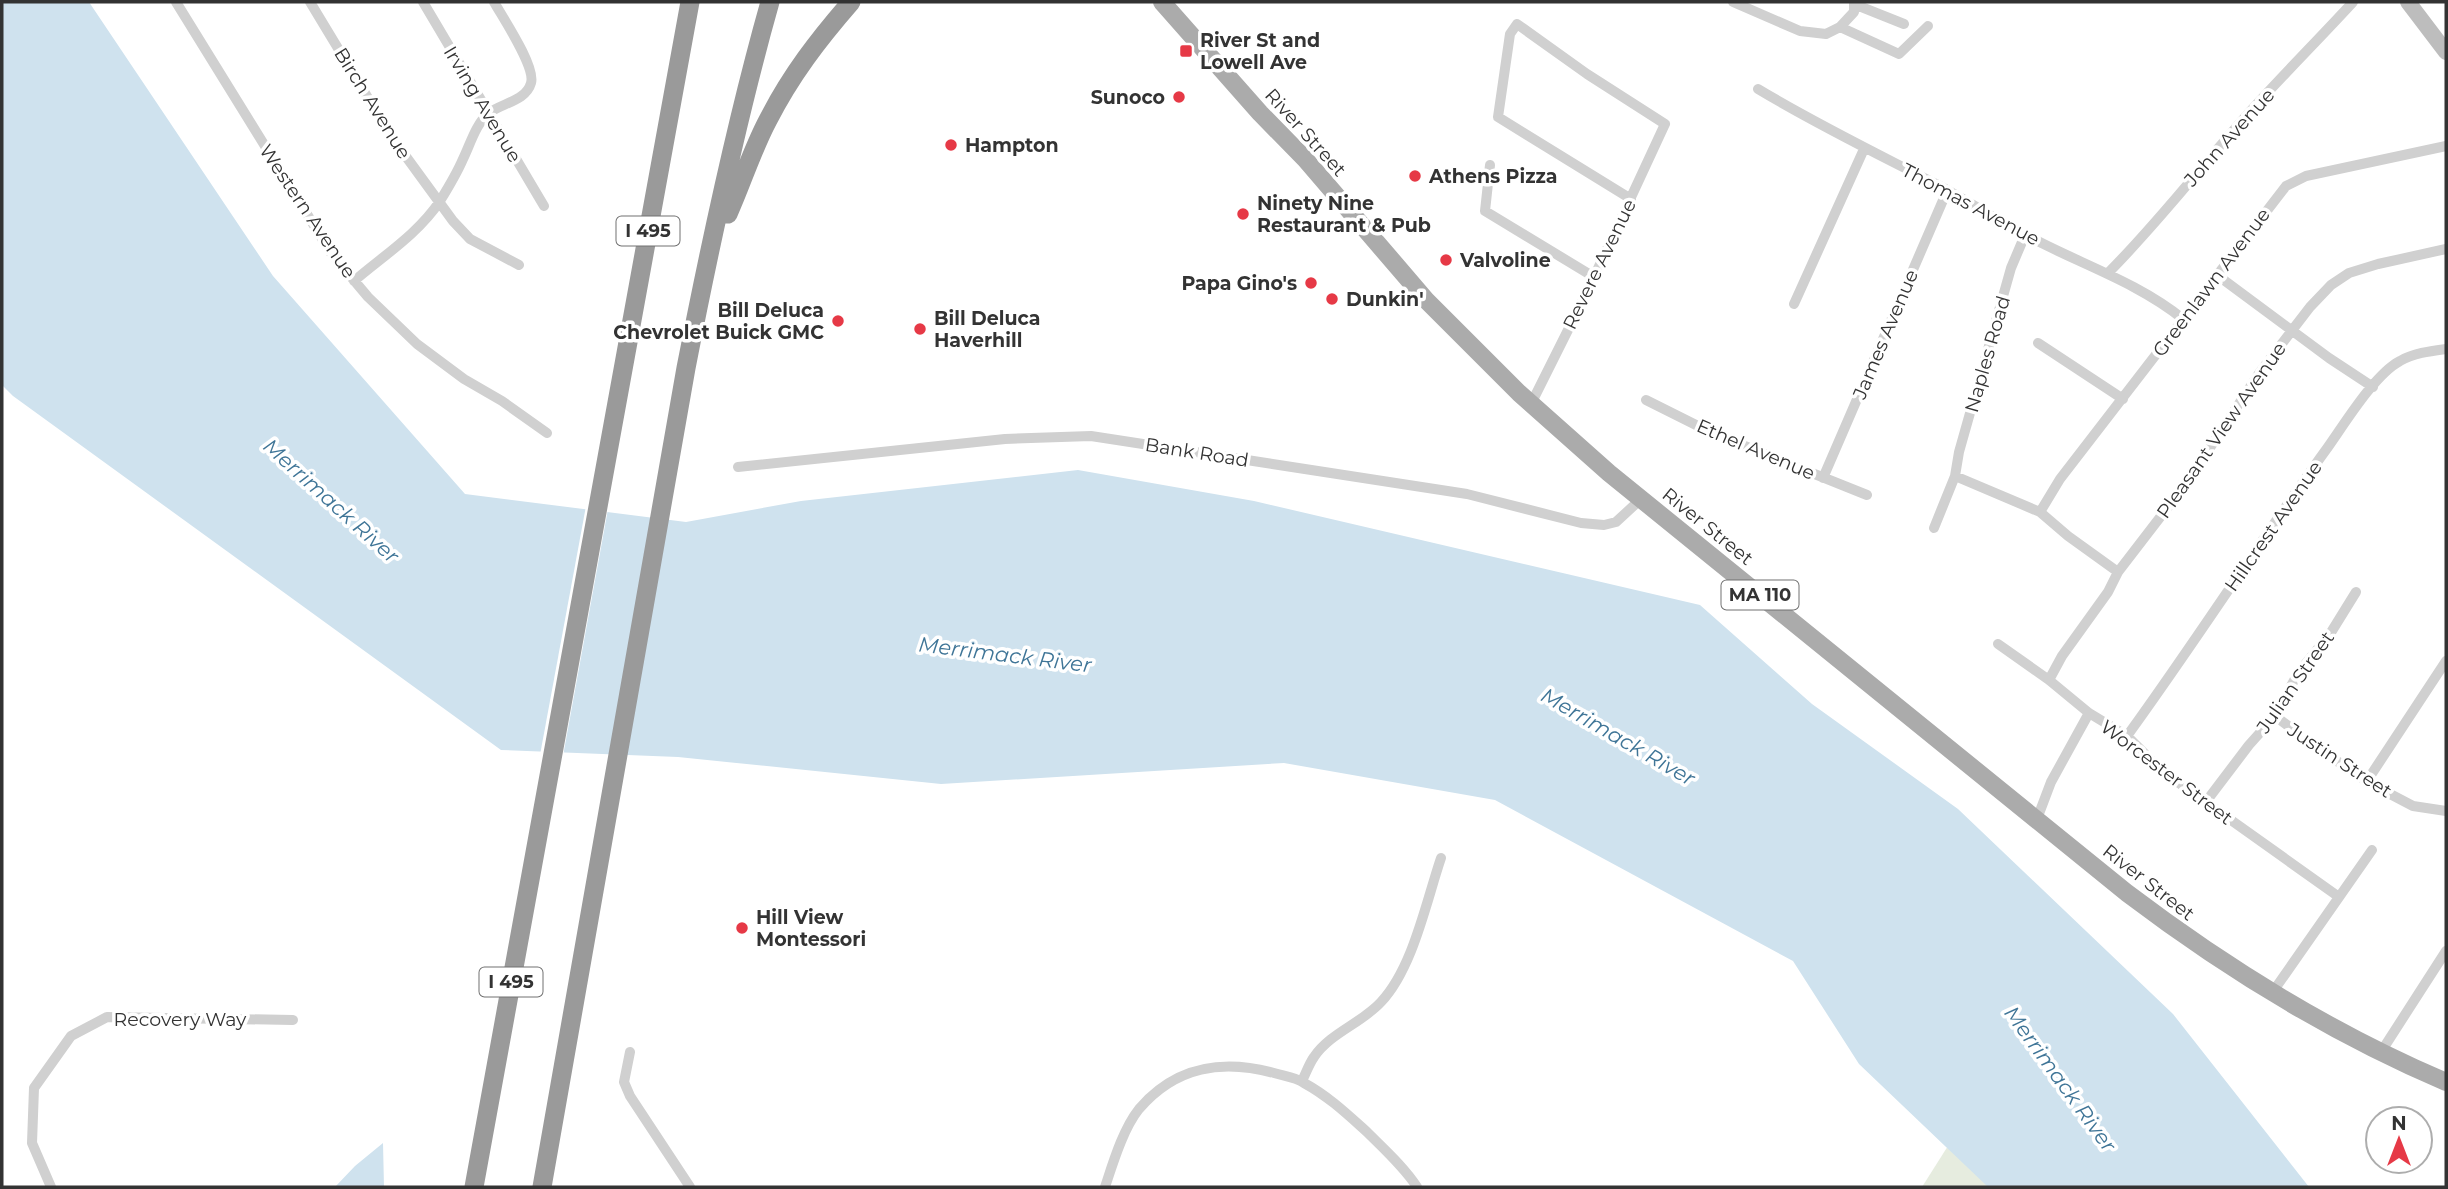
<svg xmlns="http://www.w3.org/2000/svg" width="2448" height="1189" font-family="Montserrat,sans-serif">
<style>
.green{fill:#e6ecdf}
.water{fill:#cfe2ee}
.pier{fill:#fff}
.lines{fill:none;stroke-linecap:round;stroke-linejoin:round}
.street{stroke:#d0d0d0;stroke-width:10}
.secondary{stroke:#bdbdbd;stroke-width:16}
.primary{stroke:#ababab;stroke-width:18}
.highway{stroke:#9a9a9a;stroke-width:19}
.poi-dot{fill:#e63946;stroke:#fff;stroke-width:2.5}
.labels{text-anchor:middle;stroke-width:7;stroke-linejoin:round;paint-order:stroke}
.shield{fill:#fff;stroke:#707070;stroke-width:2}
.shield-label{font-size:18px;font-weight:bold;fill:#333}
.poi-label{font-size:19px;font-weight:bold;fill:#333;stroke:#fff;text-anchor:start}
.street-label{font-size:19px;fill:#333;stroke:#fff}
.water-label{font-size:21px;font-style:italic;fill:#3f7597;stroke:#fff}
</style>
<rect width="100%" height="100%" fill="#fff"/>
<path class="green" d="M1953,1138L2003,1187H1922Z"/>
<path class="water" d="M2,2H89L273,276L465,494L686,522L801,501L1078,470L1254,501L1700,605L1812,704L1958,809L2173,1014L2309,1187H1988L1859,1064L1793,961L1495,800L1284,763L941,784L678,757L501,750L13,396L2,385Z
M383,1143L384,1187H335L355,1166Z"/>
<path class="pier" d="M586,506L608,509L563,756L540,755Z"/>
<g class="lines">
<path class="street" d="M176,2L331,253L368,297L417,344L464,379L502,401L547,433
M310,2L391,136L453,221L470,239L519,265
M423,2L544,206
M1733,2L1800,31L1826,34L1840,27L1854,12V2
M1854,4L1904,24
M1840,27L1899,54L1928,26
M1758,89C1816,124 1876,153 1936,184C1966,200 1994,218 2024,234C2077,263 2136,281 2183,319
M1490,165L1485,211L1594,277
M2108,273C2157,224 2200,168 2246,116C2281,77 2318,40 2353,2
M2217,275L2329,358L2373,387
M354,281C383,256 418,234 440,201C448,188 457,173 463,159C470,145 476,123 489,113C502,103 526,101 531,83C536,67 503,18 494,2
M1794,304L1864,149
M2038,343L2123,399
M1646,400L1710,432L1867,495
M1531,404L1588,290L1665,124L1587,74L1517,24L1510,34L1498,117L1631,199
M738,467L1005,439L1091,436L1467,494L1581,523L1604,525L1616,522L1641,499
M1955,476L2040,512L2068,536L2118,572
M1823,478L1947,191
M2040,512L2060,479L2286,186L2306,176L2446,146
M1934,528L1955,476L1959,452L2011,268L2025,235
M1998,644L2049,680L2089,713L2127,736L2162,771L2339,897
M2049,680L2062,656L2108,592L2118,572L2188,481L2260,372L2310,307L2331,285L2349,273L2378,264L2446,249
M2275,716L2322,751L2371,784L2413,806L2446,811
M2127,736C2196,641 2259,542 2328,447C2345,423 2375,374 2400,361C2414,353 2431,351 2446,349
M2367,781L2446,661
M2205,803L2249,745L2275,716L2298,673L2330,634L2356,592
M2037,819L2051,782L2089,713
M2272,993L2372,850
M630,1052L624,1082L630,1096L690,1187
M2381,1052L2446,951
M1302,1081C1306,1073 1309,1064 1314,1057C1330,1033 1362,1023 1381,1002C1413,968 1426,902 1441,858
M51,1187L32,1143L34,1088L71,1036L107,1017L293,1020
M1105,1187C1113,1163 1123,1129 1139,1109C1176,1066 1222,1059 1274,1073C1284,1076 1296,1077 1304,1083C1328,1096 1347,1114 1367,1132C1384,1149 1404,1167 1417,1187"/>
<path class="secondary" d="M2408,2L2446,52"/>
<path class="primary" d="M1162,2L1260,113L1305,159L1426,300L1519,393L1609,473L2127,893C2226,968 2331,1033 2446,1082"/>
<path class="highway" d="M728,214C742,183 752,150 768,120C791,75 818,40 851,2
M474,1187L690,2
M542,1187L686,368C710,245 736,122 770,2"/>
</g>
<g class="poi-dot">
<rect x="1179" y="44" width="14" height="14" rx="3.5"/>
<circle cx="1179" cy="97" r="7"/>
<circle cx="951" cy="145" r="7"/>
<circle cx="1415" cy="176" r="7"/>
<circle cx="1243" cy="214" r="7"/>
<circle cx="1446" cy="260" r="7"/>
<circle cx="1311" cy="283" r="7"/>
<circle cx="1332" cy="299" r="7"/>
<circle cx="838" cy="321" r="7"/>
<circle cx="920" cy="329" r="7"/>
<circle cx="742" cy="928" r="7"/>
</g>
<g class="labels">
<g class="shield">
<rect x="616.5" y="216.5" width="63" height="29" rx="5"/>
<rect x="1721.5" y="580.5" width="77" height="29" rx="5"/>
<rect x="479.5" y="967.5" width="63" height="29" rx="5"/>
</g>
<g class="shield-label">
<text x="648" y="237">I 495</text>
<text x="1760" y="601">MA 110</text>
<text x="511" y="988">I 495</text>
</g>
<g class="poi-label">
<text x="1200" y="47">River St and<tspan x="1200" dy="22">Lowell Ave</tspan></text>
<text x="1165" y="104" text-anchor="end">Sunoco</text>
<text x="965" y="152">Hampton</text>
<text x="1429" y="183">Athens Pizza</text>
<text x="1257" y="210">Ninety Nine<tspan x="1257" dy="22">Restaurant &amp; Pub</tspan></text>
<text x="1460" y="267">Valvoline</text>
<text x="1297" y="290" text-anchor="end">Papa Gino's</text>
<text x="1346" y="306">Dunkin'</text>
<text x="824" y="317" text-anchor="end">Bill Deluca<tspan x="824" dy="22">Chevrolet Buick GMC</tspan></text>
<text x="934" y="325">Bill Deluca<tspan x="934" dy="22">Haverhill</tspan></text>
<text x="756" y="924">Hill View<tspan x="756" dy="22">Montessori</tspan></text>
</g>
<g class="street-label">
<text transform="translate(373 103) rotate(58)" y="7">Birch Avenue</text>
<text transform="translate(483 104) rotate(59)" y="7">Irving Avenue</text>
<text transform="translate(1306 132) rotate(48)" y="7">River Street</text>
<text transform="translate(2229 137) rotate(-48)" y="7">John Avenue</text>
<text transform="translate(1971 204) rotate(28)" y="7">Thomas Avenue</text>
<text transform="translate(308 211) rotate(56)" y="7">Western Avenue</text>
<text transform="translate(1599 264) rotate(-64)" y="7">Revere Avenue</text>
<text transform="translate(2211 282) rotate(-53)" y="7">Greenlawn Avenue</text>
<text transform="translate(1885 334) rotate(-67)" y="7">James Avenue</text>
<text transform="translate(1987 354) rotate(-74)" y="7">Naples Road</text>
<text transform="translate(2221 430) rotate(-55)" y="7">Pleasant View Avenue</text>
<text transform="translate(1756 449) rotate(23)" y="7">Ethel Avenue</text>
<text transform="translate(1197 452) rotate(9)" y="7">Bank Road</text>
<text transform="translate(1708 526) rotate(39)" y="7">River Street</text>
<text transform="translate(2273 526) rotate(-55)" y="7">Hillcrest Avenue</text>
<text transform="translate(2295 682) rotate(-55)" y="7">Julian Street</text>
<text transform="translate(2340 760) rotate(33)" y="7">Justin Street</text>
<text transform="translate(2167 772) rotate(37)" y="7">Worcester Street</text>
<text transform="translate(2149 882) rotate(38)" y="7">River Street</text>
<text x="180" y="1026">Recovery Way</text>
</g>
<g class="water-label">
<text transform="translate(331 501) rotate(42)" y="7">Merrimack River</text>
<text transform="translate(1005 655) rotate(7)" y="7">Merrimack River</text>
<text transform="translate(1618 737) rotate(30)" y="7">Merrimack River</text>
<text transform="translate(2060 1079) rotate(54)" y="7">Merrimack River</text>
</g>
</g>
<rect width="2448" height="1189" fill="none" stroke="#333333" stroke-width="7"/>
<g transform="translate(2399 1140)"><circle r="33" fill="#ffffff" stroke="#adadad" stroke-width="2"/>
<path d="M0-5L12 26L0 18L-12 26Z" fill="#e63946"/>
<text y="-10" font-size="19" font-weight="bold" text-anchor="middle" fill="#333333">N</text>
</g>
</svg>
